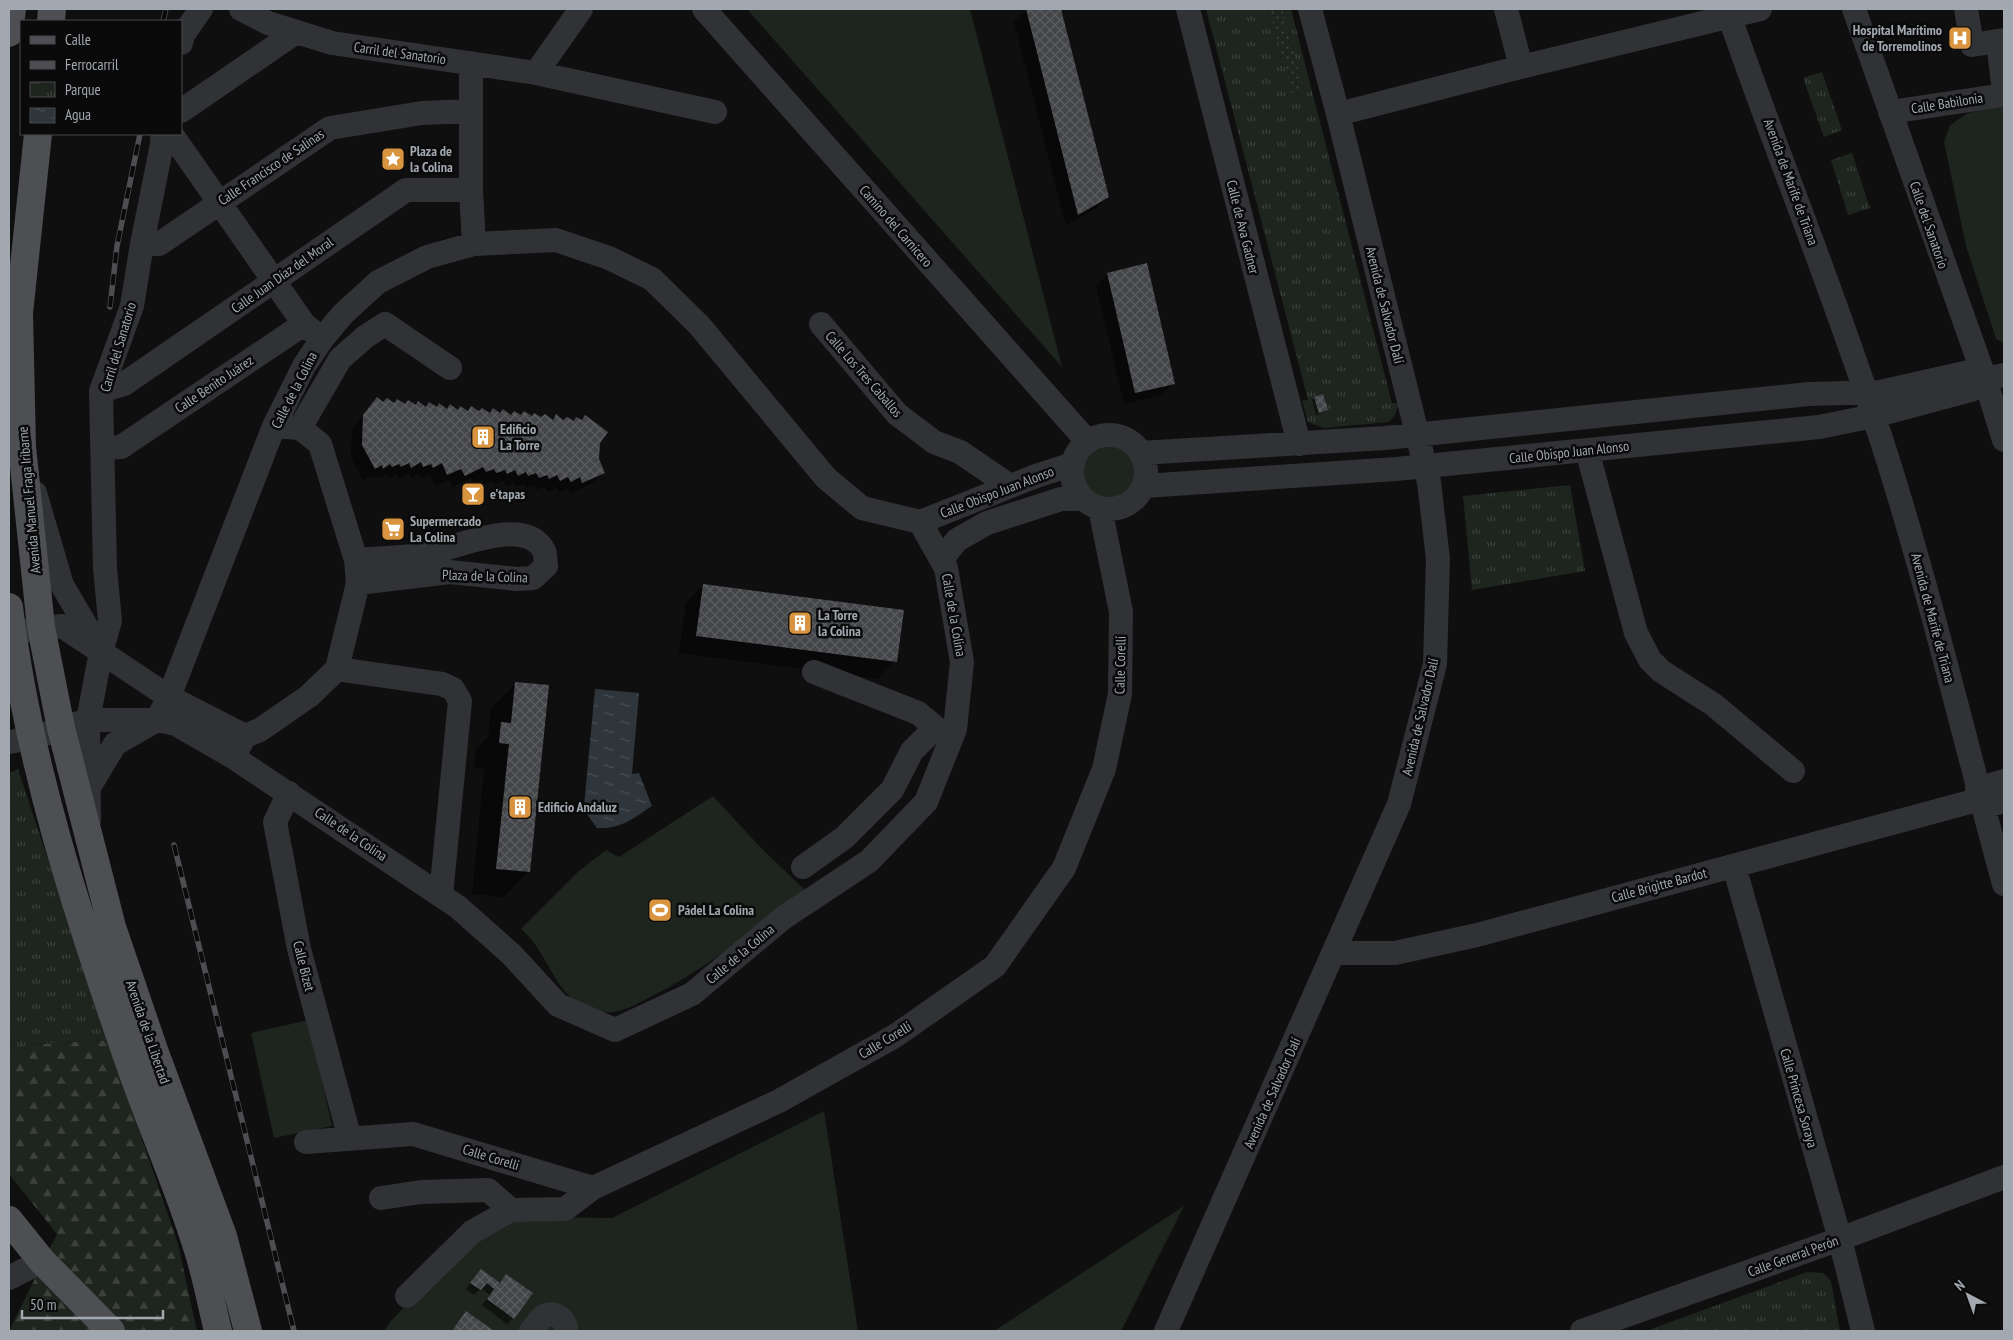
<svg xmlns="http://www.w3.org/2000/svg" width="2013" height="1340" font-family="'PT Sans Narrow',sans-serif">
<style>
.grass{fill:#1e241e}
.forest{fill:url(#forest-firs)}
.park{fill:url(#park-tufts)}
.garden{fill:url(#garden-dots)}
.water{fill:url(#water-ripples)}
.shadow{fill:#0007}
.building{fill:url(#building-cross-hatch)}
.lines{fill:none;stroke-linecap:round;stroke-linejoin:round}
.minor{stroke:#313235;stroke-width:24}
.major{stroke:#4d4f53;stroke-width:28}
.rail-casing{stroke:#4c4e51;stroke-width:5.5}
.rail{stroke:#0a0a0b;stroke-width:4;stroke-dasharray:11;stroke-linecap:butt}
.labels{text-anchor:middle;stroke-width:5;stroke-linejoin:round;paint-order:stroke}
.poi-label{font-size:14px;font-weight:bold;fill:#a2a8af;stroke:#0a0a0b;text-anchor:start}
.street-label{font-size:14px;fill:#a2a8af;stroke:#0a0a0b}
</style>
<defs>
<pattern id="forest-firs" width="22" height="20" patternUnits="userSpaceOnUse" patternTransform="scale(1.25)"><rect width="22" height="20" fill="#1e241e"/><path d="M5 1l3.5 6h-7zM16 11l3.5 6h-7z" fill="#3c413c"/></pattern>
<pattern id="park-tufts" width="24" height="20" patternUnits="userSpaceOnUse" patternTransform="scale(1.25)"><rect width="24" height="20" fill="#1e241e"/><path d="M3 7l-1-3M5 7V3M7 7l1-3M15 17l-1-3M17 17v-4M19 17l1-3" fill="none" stroke="#3c413c"/></pattern>
<pattern id="garden-dots" width="8" height="8" patternUnits="userSpaceOnUse" patternTransform="scale(1.25)"><rect width="8" height="8" fill="#1e241e"/><path d="M2 2h.1M6 6h.1" fill="none" stroke="#3c413c" stroke-width="1.8" stroke-linecap="round"/></pattern>
<pattern id="water-ripples" width="26" height="14" patternUnits="userSpaceOnUse" patternTransform="scale(1.25)"><rect width="26" height="14" fill="#2e363b"/><path d="M2 4q2-2 4 0t4 0M15 11q2-2 4 0t4 0" fill="none" stroke="#495055"/></pattern>
<pattern id="building-cross-hatch" width="8" height="8" patternUnits="userSpaceOnUse" patternTransform="scale(1.25)"><rect width="8" height="8" fill="#434548"/><path d="M0 0l8 8M0 8l8-8" fill="none" stroke="#5b5d60"/></pattern>
</defs>
<rect width="100%" height="100%" fill="#0f0f10"/>
<path class="grass" d="M747,9H970L1062,367Z
M2004,106V343L1996,339L1966,246L1944,142L1950,125L1968,113Z
M1083 474a27 27 0 1 1 54 0a27 27 0 1 1-54 0Z
M713,796L762,849L805,890C755,928 707,969 652,996C639,1003 626,1010 613,1012C602,1013 585,1009 576,1002C552,984 545,949 521,929L579,871L606,850L619,857Z
M309,1020L332,1126L274,1138L251,1033Z
M824,1111L858,1331H384L390,1322L464,1244L505,1217L612,1218Z
M1184,1206L1121,1331H994Z"/>
<path class="forest" d="M108,1040L178,1244L197,1331H9L57,1234L9,1174V1046Z"/>
<path class="park" d="M1206,9H1291L1392,403H1399L1395,415L1389,422L1323,428L1308,422L1302,401L1308,400Z
M1822,72L1842,130L1824,137L1803,78Z
M1852,153L1870,208L1848,215L1831,160Z
M1570,485L1585,571L1472,590L1463,496Z
M18,769L108,1040L9,1046V773Z
M1807,1272L1823,1273L1831,1281L1840,1331H1646Z"/>
<path class="garden" d="M1269,9H1282L1304,89L1292,93Z"/>
<path class="water" d="M595,689L639,693L632,774L639,773L652,806C632,819 622,829 597,828L586,813L584,806Z"/>
<path class="shadow" d="M1033,9H1060L1108,196L1096,208L1066,226L1014,22L1026,10Z
M1108,274L1174,383L1162,395L1124,404L1096,286Z
M1314,398L1327,410L1324,412L1316,415L1312,400Z
M377,399L383,403L457,411L461,407L467,412L471,408L478,413L551,420L556,416L563,422L581,421L585,417L599,442L597,459L603,473L591,484L570,494L568,488L559,492L556,488L548,492L545,486L537,490L535,486L527,489L524,484L516,487L514,483L506,487L503,481L495,485L493,481L484,484L482,479L474,483L471,478L453,487L449,480L435,486L430,474L421,478L419,474L411,478L409,473L399,479L397,474L389,478L387,475L380,478L378,475L372,479L371,476L363,480L351,458L352,428Z
M703,585L895,661L878,679L679,653L686,603Z
M516,683L529,871L504,897L472,894L484,769L474,768L476,749L488,737L491,708Z
M481,1270L499,1284L507,1275L513,1318L507,1324L482,1305L490,1295L481,1288L474,1295L466,1289Z
M466,1313L492,1331H452Z"/>
<path class="building" d="M1026,9H1061L1109,197L1078,215Z
M1147,263L1175,384L1135,393L1107,273Z
M1323,394L1328,410L1319,413L1314,397Z
M377,397L383,402L387,398L394,403L397,399L405,404L408,400L416,405L418,401L426,407L429,402L437,407L439,403L447,409L450,404L458,410L460,406L468,411L471,406L479,411L482,408L490,413L493,408L500,413L503,409L511,415L514,411L521,415L524,411L532,416L534,413L541,417L545,414L553,420L556,414L563,420L567,417L574,421L576,417L582,420L585,415L608,432L600,443L599,459L605,473L582,483L580,477L571,482L568,477L560,481L557,475L549,479L547,475L539,478L536,473L528,476L526,472L518,476L515,470L507,474L505,470L496,473L494,469L486,472L483,467L465,476L461,469L447,475L442,463L433,468L431,464L423,467L421,462L411,468L409,463L401,467L399,464L392,467L390,464L383,469L382,465L375,469L362,445L363,415Z
M703,584L904,610L897,662L696,636Z
M515,682L549,685L530,872L496,869L509,744L499,743L501,722L511,723Z
M481,1269L500,1283L506,1274L533,1293L514,1319L487,1299L494,1289L487,1283L481,1290L470,1283Z
M466,1311L494,1331H452Z"/>
<g class="lines">
<path class="minor" d="M241,9L268,23L332,43L536,73L715,112
M704,9L1088,442
M1188,9L1299,444
M1506,9L1521,67
M1727,9C1774,146 1829,279 1874,417C1925,570 1961,728 2004,884
M1854,9L1985,379L2004,440
M1966,9L1972,45L2004,40
M1998,41L2004,92
M181,43L183,35L201,9
M471,63V190L474,244
M536,73L581,9
M181,111L296,32
M1890,112L2004,95
M1338,114L1521,67L1760,9
M162,139H175L304,324
M142,244H159L330,128L422,113L471,111
M821,324L897,414L934,442L960,452L1010,486
M101,391L124,384L406,190H471
M300,428L340,359L365,337L385,324L450,368
M1072 472a37 37 0 1 1 74 0a37 37 0 1 1-74 0Z
M103,448L121,447L304,324L322,339
M1587,450L1636,633L1650,660L1661,671L1714,705L1793,771
M1141,453L1385,438L1809,394L1880,392L1969,372L1985,379
M1144,486L1396,469L1819,427L1874,416L1971,390L1985,379L2004,375
M35,493L62,585L98,646
M920,522L1036,476L1073,464
M942,559L957,540L987,523L1061,499H1084
M356,560C378,558 400,558 421,555C450,551 525,513 544,551C546,554 545,562 546,566L533,578L517,579L450,572L358,583
M23,631L62,626L169,697L245,736
M337,669L442,684L453,689L460,701L441,895
M814,672L918,713L947,737
M9,742L32,738L88,720H157L176,724L233,757L458,907L511,954L558,1005L615,1030L692,994L783,918L869,861L926,802L955,729L962,662L946,568L920,522L862,508L826,478L699,325L652,279L609,258L556,240L474,244L427,257L378,282L343,314L322,339L304,366L274,426L169,697L157,720
M233,757L245,736L260,730L309,696L337,669L358,583L356,560L320,444L300,428L274,426
M91,784L115,744L155,721
M1977,789L2004,781
M289,793L275,822L299,949L350,1139
M1983,807L2004,801
M89,820L88,720L101,652L110,621L105,568L101,391L132,306L142,244L164,134
M1734,866L1840,1239L1863,1331
M803,867L845,837L892,790L912,751L935,728
M1335,953H1395L1477,935L1981,799
M306,1142L413,1134L593,1188
M381,1198L421,1192L488,1190L511,1210
M9,1278L42,1261
M407,1296L472,1232L511,1210L565,1209L593,1188L779,1101L895,1036L995,966L1064,868L1104,769L1120,694L1121,612L1100,508
M531,1331C535,1327 539,1319 544,1316C555,1310 567,1320 566,1331
M1166,1331L1399,804L1435,664L1438,559L1429,482L1338,114L1310,9
M1582,1331L1840,1239L2004,1177"/>
<path class="major" d="M51,21L52,9
M9,33L12,9
M38,134L19,313L22,447L41,627L61,728L112,927L154,1050L223,1236L248,1331
M9,607C28,764 78,916 130,1065C151,1126 178,1185 197,1247C206,1274 211,1303 218,1331
M9,1220L42,1261L111,1331"/>
<g class="rail-casing">
<path id="rail" d="M163,21L166,9
M110,307L117,246L140,134
M174,845L294,1331"/>
</g>
<use href="#rail" class="rail"/>
</g>
<defs>
<g id="hospital-square" transform="scale(1.25)"><rect x="-9" y="-9" width="18" height="18" rx="4" fill="#d8943f" stroke="#0a0a0b"/><path d="M-5-5h3v3.5h4V-5h3V5h-3V1.5h-4V5h-3Z" fill="#fff"/></g>
<g id="sight-square" transform="scale(1.25)"><rect x="-9" y="-9" width="18" height="18" rx="4" fill="#d8943f" stroke="#0a0a0b"/><path d="M0-6L1.8-2.2L6-1.7L2.9 1.2L3.7 5.4L0 3.3L-3.7 5.4L-2.9 1.2L-6-1.7L-1.8-2.2Z" fill="#fff"/></g>
<g id="building-square" transform="scale(1.25)"><rect x="-9" y="-9" width="18" height="18" rx="4" fill="#d8943f" stroke="#0a0a0b"/><path d="M-4-6H4V6H1V3H-1V6H-4ZM-2.5-4.3h1.7v1.8h-1.7ZM.8-4.3h1.7v1.8H.8ZM-2.5-1h1.7V.8h-1.7ZM.8-1h1.7V.8H.8Z" fill="#fff"/></g>
<g id="bar-square" transform="scale(1.25)"><rect x="-9" y="-9" width="18" height="18" rx="4" fill="#d8943f" stroke="#0a0a0b"/><path d="M-6-5H6L.8 .8V4.5H3.5V6h-7V4.5H-.8V.8Z" fill="#fff"/></g>
<g id="supermarket-square" transform="scale(1.25)"><rect x="-9" y="-9" width="18" height="18" rx="4" fill="#d8943f" stroke="#0a0a0b"/><path d="M-6-5.5h2.5l.6 2H6L4.5 2H-2.5L-4.4-4H-6ZM-1.5 3.2a1.3 1.3 0 1 0 .1 0ZM3 3.2a1.3 1.3 0 1 0 .1 0Z" fill="#fff"/></g>
<g id="stadium-square" transform="scale(1.25)"><rect x="-9" y="-9" width="18" height="18" rx="4" fill="#d8943f" stroke="#0a0a0b"/><path d="M0-5a6.5 5 0 1 0 0 10a6.5 5 0 1 0 0-10ZM-3.5-1.8h7v3.6h-7Z" fill="#fff"/></g>
</defs>
<g fill-rule="evenodd">
<use href="#hospital-square" x="1960" y="38"/>
<use href="#sight-square" x="393" y="159"/>
<use href="#building-square" x="483" y="437"/>
<use href="#bar-square" x="473" y="494"/>
<use href="#supermarket-square" x="393" y="529"/>
<use href="#building-square" x="800" y="623"/>
<use href="#building-square" x="520" y="807"/>
<use href="#stadium-square" x="660" y="910"/>
</g>
<g class="labels">
<g class="poi-label">
<text x="1942" y="35" text-anchor="end">Hospital Marítimo<tspan x="1942" dy="16">de Torremolinos</tspan></text>
<text x="410" y="156">Plaza de<tspan x="410" dy="16">la Colina</tspan></text>
<text x="500" y="434">Edificio<tspan x="500" dy="16">La Torre</tspan></text>
<text x="490" y="499">e'tapas</text>
<text x="410" y="526">Supermercado<tspan x="410" dy="16">La Colina</tspan></text>
<text x="818" y="620">La Torre<tspan x="818" dy="16">la Colina</tspan></text>
<text x="538" y="812">Edificio Andaluz</text>
<text x="678" y="915">Pádel La Colina</text>
</g>
<g class="street-label">
<text transform="translate(400 53) rotate(8)" y="5">Carril del Sanatorio</text>
<text transform="translate(1947 103) rotate(-9)" y="5">Calle Babilonia</text>
<text transform="translate(271 167) rotate(-34)" y="5">Calle Francisco de Salinas</text>
<text transform="translate(1791 182) rotate(70)" y="5">Avenida de Marife de Triana</text>
<text transform="translate(1929 225) rotate(71)" y="5">Calle del Sanatorio</text>
<text transform="translate(896 226) rotate(49)" y="5">Camino del Carnicero</text>
<text transform="translate(1243 227) rotate(76)" y="5">Calle de Ava Gadner</text>
<text transform="translate(282 275) rotate(-35)" y="5">Calle Juan Díaz del Moral</text>
<text transform="translate(1385 305) rotate(76)" y="5">Avenida de Salvador Dalí</text>
<text transform="translate(118 347) rotate(-73)" y="5">Carril del Sanatorio</text>
<text transform="translate(864 374) rotate(49)" y="5">Calle Los Tres Caballos</text>
<text transform="translate(214 384) rotate(-34)" y="5">Calle Benito Juárez</text>
<text transform="translate(294 390) rotate(-63)" y="5">Calle de la Colina</text>
<text transform="translate(1569 452) rotate(-6)" y="5">Calle Obispo Juan Alonso</text>
<text transform="translate(997 492) rotate(-21)" y="5">Calle Obispo Juan Alonso</text>
<text transform="translate(29 500) rotate(-95)" y="5">Avenida Manuel Fraga Iribarne</text>
<text transform="translate(485 576) rotate(2)" y="5">Plaza de la Colina</text>
<text transform="translate(954 615) rotate(80)" y="5">Calle de la Colina</text>
<text transform="translate(1933 618) rotate(75)" y="5">Avenida de Marife de Triana</text>
<text transform="translate(1120 665) rotate(-89)" y="5">Calle Corelli</text>
<text transform="translate(1420 717) rotate(-77)" y="5">Avenida de Salvador Dalí</text>
<text transform="translate(351 834) rotate(34)" y="5">Calle de la Colina</text>
<text transform="translate(1659 885) rotate(-15)" y="5">Calle Brigitte Bardot</text>
<text transform="translate(740 954) rotate(-40)" y="5">Calle de la Colina</text>
<text transform="translate(304 966) rotate(76)" y="5">Calle Bizet</text>
<text transform="translate(148 1032) rotate(71)" y="5">Avenida de la Libertad</text>
<text transform="translate(885 1040) rotate(-31)" y="5">Calle Corelli</text>
<text transform="translate(1272 1093) rotate(-66)" y="5">Avenida de Salvador Dalí</text>
<text transform="translate(1799 1098) rotate(74)" y="5">Calle Princesa Soraya</text>
<text transform="translate(491 1157) rotate(17)" y="5">Calle Corelli</text>
<text transform="translate(1793 1256) rotate(-20)" y="5">Calle General Perón</text>
</g>
</g>
<rect width="2013" height="1340" fill="none" stroke="#a2a8af" stroke-width="20"/>
<rect x="20" y="20" width="162" height="115" fill="#0a0a0b" stroke="#47494d"/>
<rect x="30" y="36" width="25" height="8" fill="#4d4f53" stroke="#47494d"/>
<text x="65" y="45" font-size="15" fill="#a2a8af">Calle</text>
<rect x="30" y="61" width="25" height="8" fill="#4c4e51" stroke="#47494d"/>
<text x="65" y="70" font-size="15" fill="#a2a8af">Ferrocarril</text>
<rect x="30" y="82" width="25" height="15" fill="url(#park-tufts)" stroke="#47494d"/>
<text x="65" y="95" font-size="15" fill="#a2a8af">Parque</text>
<rect x="30" y="108" width="25" height="15" fill="url(#water-ripples)" stroke="#47494d"/>
<text x="65" y="120" font-size="15" fill="#a2a8af">Agua</text>
<g transform="translate(1968 1295) rotate(319)" stroke="#0a0a0b" stroke-width="4" paint-order="stroke">
<path d="M0-4L9 19L0 12L-9 19Z" fill="#a2a8af"/>
<text y="-8" font-size="14" font-weight="bold" text-anchor="middle" fill="#a2a8af">N</text>
</g>
<path d="M22 1310v8h141v-8" fill="none" stroke="#a2a8af" stroke-width="2.5"/>
<text x="30" y="1310" font-size="15" fill="#a2a8af" stroke="#0a0a0b" stroke-width="4" paint-order="stroke">50 m</text>
</svg>
